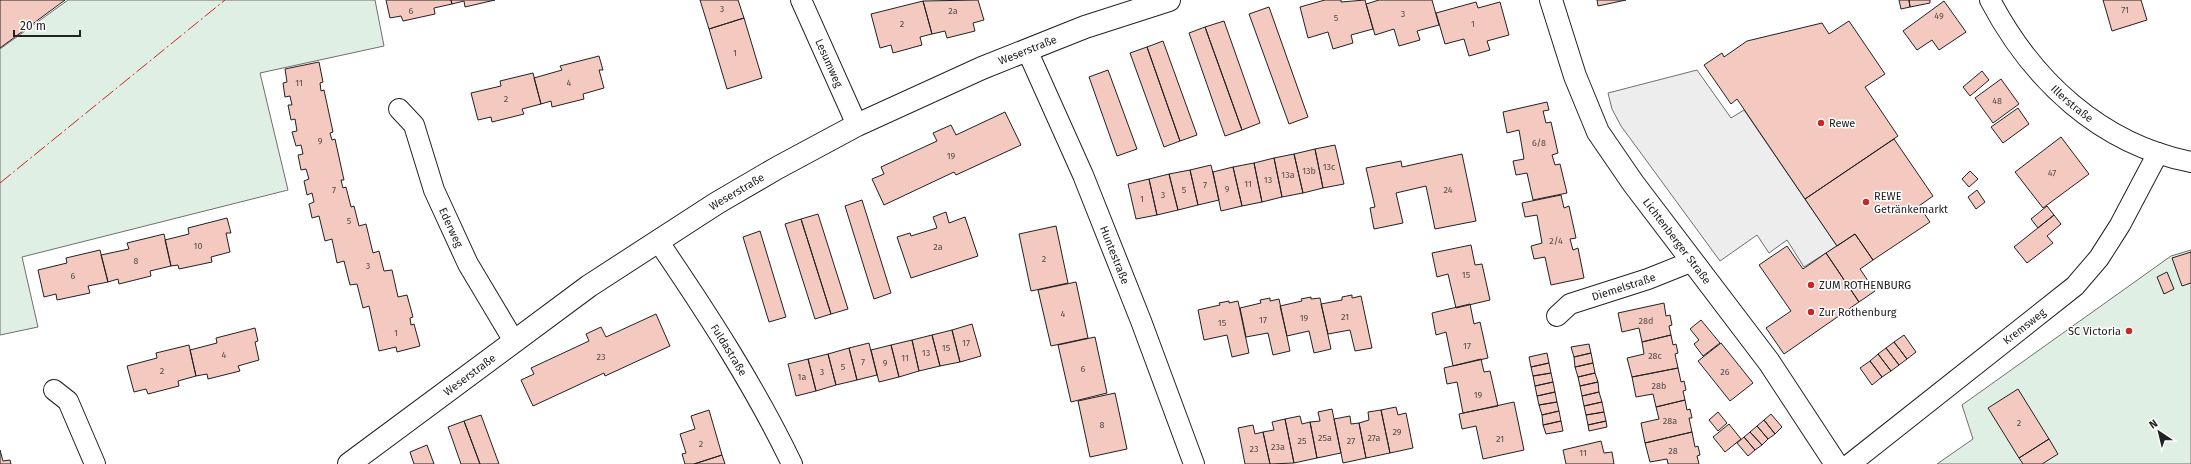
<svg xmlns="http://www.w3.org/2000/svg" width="2191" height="464" font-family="'Fira Sans',sans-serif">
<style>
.green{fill:#e0efe3;stroke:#6f6f6f}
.parking{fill:#ededed;stroke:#6f6f6f}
.building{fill:#f3c9c0;stroke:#222}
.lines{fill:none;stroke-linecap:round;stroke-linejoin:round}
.street-casing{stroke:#222;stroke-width:22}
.secondary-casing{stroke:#222;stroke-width:24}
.street{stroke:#fff;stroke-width:20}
.secondary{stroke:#fff;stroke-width:22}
.power{stroke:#c62828;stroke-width:1;stroke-dasharray:14 3 2 3;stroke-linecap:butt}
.poi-dot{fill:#c62828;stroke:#fff;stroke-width:1.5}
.labels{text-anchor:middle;stroke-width:3;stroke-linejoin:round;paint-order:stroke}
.number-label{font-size:9px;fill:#564c4a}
.street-label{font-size:11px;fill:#222;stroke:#fff}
.poi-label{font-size:11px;fill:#222;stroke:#fff;text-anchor:start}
</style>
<rect width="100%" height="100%" fill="#fff"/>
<path class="green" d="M68,0H375L384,46L260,73L288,190L22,257L38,327L0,335V49Z
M2191,250V464H1937L1973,439L1962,405L2171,256Z"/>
<path class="parking" d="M1697,70L1731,118L1744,110L1837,246L1804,267L1787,240L1769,253L1757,235L1720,261L1621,126L1612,109L1608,93Z"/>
<path class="building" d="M0,0H65L0,48Z
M386,0H451L452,4L434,8L435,14L403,21L401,16L390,18Z
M451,0H495L465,7L464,1L452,4Z
M700,0H738L744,18L709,29Z
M978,0L984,20L973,23L975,31L947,38L945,31L932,34L923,1Z
M1325,0H1341V2L1365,0L1373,29L1351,35L1353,43L1333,49L1328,32L1308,38L1300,7Z
M1379,0H1432L1439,25L1417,31L1420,40L1399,46L1394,29L1375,35L1366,4Z
M1597,0H1626L1598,6Z
M1899,0H1909L1910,7L1901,9Z
M1909,0H1930V3L1910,7Z
M2103,0H2141L2147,20L2112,31Z
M923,1L932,34L920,37L922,45L893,53L891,45L880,48L871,14Z
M1944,1L1966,32L1939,50L1932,40L1917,50L1903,31Z
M1476,2L1478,8L1500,2L1509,35L1487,41L1490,50L1469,56L1464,39L1445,44L1436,13Z
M1269,7L1308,117L1289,124L1249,14Z
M744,18L762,78L727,89L709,29Z
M1224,21L1260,123L1242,130L1205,27Z
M1849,21L1885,74L1865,87L1898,136L1805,199L1737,99L1731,104L1704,65L1722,53L1724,57L1747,41L1822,23L1829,34Z
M1205,27L1242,130L1225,136L1189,33Z
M1163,41L1197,135L1180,141L1147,47Z
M1147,47L1180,141L1164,147L1130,53Z
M599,56L603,70H599L604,88L583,94L584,99L552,107L551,101L541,104L534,78L562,70L560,66Z
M319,62L323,82L320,83L321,91L324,90L333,132L330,133L332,140L335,139L344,180H341L343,188L346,187L351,207L354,206L359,226L366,224L373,253L379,251L384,271L392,270L398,297L407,295L413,317L410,318L411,325L414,324L420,346L397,352L396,347L379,351L369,306L363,308L357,284L350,285L344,261L337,263L332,239L325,241L319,216L312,218L309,204L314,202L312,193L307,195L304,181L309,179L306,169L301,170L298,155L303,154L301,145L296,146L292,132L297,131L295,119L291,120L288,105H292L290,96L285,97L283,83L287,82L285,69Z
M1108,70L1137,149L1117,156L1089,77Z
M1982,71L1989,80L1970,96L1963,87Z
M533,73L541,104L522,109L524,114L492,122L491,117L478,120L471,93L501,86L500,81Z
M2001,79L2019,104L1993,123L1975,98Z
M1547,102L1549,110L1543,111L1546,123L1551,122L1558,153L1552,155L1555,165L1560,164L1567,193L1533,200L1527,173L1516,175L1513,161L1524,159L1519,130L1507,133L1503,112Z
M2018,108L2029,124L2003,143L1991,127Z
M1005,112L1021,145L956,175L954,172L884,205L872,179L884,174L881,167L937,141L933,133L951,125L956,135Z
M2061,137L2089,174L2043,208L2015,172Z
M1894,139L1933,196L1919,206L1930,222L1873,260L1855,234L1837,246L1805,199Z
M1335,145L1344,184L1323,188L1315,149Z
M1315,149L1323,188L1303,193L1294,154Z
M1294,154L1303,193L1282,197L1274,158Z
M1462,154L1476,221L1435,229L1426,186L1396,193L1403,223L1374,229L1370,208L1375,207L1366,168L1401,161L1402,167Z
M1274,158L1282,197L1262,202L1254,163Z
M1254,163L1262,202L1242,206L1233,167Z
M1211,165L1219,200L1198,205L1190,170Z
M1233,167L1242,206L1221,211L1213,172Z
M1190,170L1198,205L1178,210L1169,174Z
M1970,171L1978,179L1969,187L1962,179Z
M1169,174L1178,210L1157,215L1149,179Z
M1149,179L1157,215L1136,219L1128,184Z
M1977,190L1985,202L1976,209L1968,197Z
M1561,195L1564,208L1569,206L1576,238L1570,239L1573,250L1578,248L1584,278L1551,285L1545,257L1534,259L1531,246L1542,243L1537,215L1525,217L1522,203Z
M862,200L891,293L874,299L845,206Z
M2047,206L2054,215L2038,228L2031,219Z
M946,212L949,223L965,217L978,256L911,278L897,237L910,233L911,236L937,228L933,217Z
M818,214L848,309L831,314L801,219Z
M2054,215L2061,224L2047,236L2053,243L2027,263L2014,247Z
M227,218L231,233H226L230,252L211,257L212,262L179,269L178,265L171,266L165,240L189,234L188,228Z
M801,219L831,314L815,319L785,224Z
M1056,226L1068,283L1031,291L1019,234Z
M760,231L786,317L769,322L743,237Z
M164,234L171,266L150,271L151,276L119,284L118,279L108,282L101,255L129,249L127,243Z
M1855,234L1873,260L1860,269L1875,291L1859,302L1826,253Z
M1471,245L1475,265L1482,264L1490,300L1456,308L1448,274L1437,277L1432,253Z
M1787,246L1803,269L1826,253L1859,302L1784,354L1766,328L1791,311L1759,265Z
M100,250L108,282L88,286L90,293L57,300L56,294L44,297L38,270L67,263L66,258Z
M2191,252V283L2182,286L2172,258Z
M2167,272L2174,289L2164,294L2157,277Z
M1076,282L1088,338L1051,346L1038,290Z
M1352,295V298L1361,296L1372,348L1355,351L1350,330L1328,334L1321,304L1342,300V297Z
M1311,297V299L1320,298L1331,349L1314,353L1309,331L1287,336L1280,306L1302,301L1301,299Z
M1270,298V301L1279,299L1290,351L1273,355L1268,333L1246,337L1240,308L1261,303L1260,300Z
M1229,301V303L1238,301L1249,353L1232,357L1227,335L1204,340L1198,310L1220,305L1219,303Z
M1664,303L1666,316L1670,315L1672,325L1669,326L1671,335L1642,342L1639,328L1622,332L1618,313Z
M1470,304L1474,324L1480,322L1488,358L1453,366L1446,332L1436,335L1432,313Z
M656,314L670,346L605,376L604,373L533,406L521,380L534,374L531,368L589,341L586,334L601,327L606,337Z
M1701,320L1720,343L1703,356L1694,344L1699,340L1690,329Z
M972,324L981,356L960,362L952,330Z
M255,328L258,341L255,342L259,360L238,366L240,371L208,379L207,374L196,376L190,350L217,343L216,338Z
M952,330L960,362L940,366L932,335Z
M932,335L940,366L919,371L912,340Z
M1671,335L1673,345L1676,344L1678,353L1675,354L1678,368L1632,377L1627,358L1644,354L1642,342Z
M1904,335L1916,352L1907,359L1894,342Z
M1095,337L1107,393L1071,402L1058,345Z
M912,340L919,371L899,377L891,345Z
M1894,342L1907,359L1899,365L1886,348Z
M869,343L877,375L857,380L849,348Z
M1721,343L1753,383L1730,401L1698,361Z
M1589,344L1591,353L1574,357L1571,347Z
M189,345L196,376L178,381L179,386L148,394L146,389L134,392L127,366L157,358L156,353Z
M891,345L899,377L879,382L871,350Z
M849,348L857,380L836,385L828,354Z
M1886,348L1899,365L1891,371L1878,354Z
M1547,353L1549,363L1531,367L1529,357Z
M1591,353L1593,363L1575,367L1574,357Z
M828,354L836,385L816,391L808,359Z
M1878,354L1891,371L1882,377L1870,361Z
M808,359L816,391L796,396L788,364Z
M1481,359L1484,372L1490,371L1498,406L1463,413L1457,382L1447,384L1444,368Z
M1870,361L1882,377L1872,385L1860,368Z
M1549,363L1551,373L1533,376L1531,367Z
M1593,363L1595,373L1578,377L1575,367Z
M1678,368L1681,382L1684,381L1686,390L1683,391L1685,400L1656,407L1653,394L1636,397L1632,377Z
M1551,373L1553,382L1535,386L1533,376Z
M1595,373L1598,382L1580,386L1578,377Z
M1553,382L1555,392L1537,396L1535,386Z
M1598,382L1599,392L1582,396L1580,386Z
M2018,389L2049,439L2019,458L1988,408Z
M1555,392L1557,402L1539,405L1537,396Z
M1599,392L1602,402L1584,406L1582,396Z
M1115,393L1127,449L1090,457L1078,401Z
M1685,400L1687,410L1690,409L1692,418H1689L1692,432L1645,443L1641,423L1659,419L1656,407Z
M1514,402L1524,450L1483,459L1476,426L1462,429L1459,414Z
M1557,402L1559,411L1542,415L1539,405Z
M1602,402L1604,412L1586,415L1584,406Z
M1396,407L1398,415L1406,413L1413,448L1390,453L1381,410Z
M1332,409L1341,453L1317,458L1310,422L1320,421L1318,412Z
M709,410L722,455L694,464H685L682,454L686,453L680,434L695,429L691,416Z
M1381,410L1390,453L1366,458L1359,423L1369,420L1368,412Z
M1559,411L1561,421L1543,425L1542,415Z
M1604,412L1606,421L1588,425L1586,415Z
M1718,412L1727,423L1718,431L1709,420Z
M1771,414L1782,427L1775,434L1764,420Z
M481,415L499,464H480L464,421Z
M1300,416L1302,424L1310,422L1317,458L1294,463L1285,419Z
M1350,416L1351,424L1359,423L1366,458L1343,463L1334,419Z
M1285,419L1294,463L1270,464L1263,432L1274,430L1272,422Z
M1764,420L1775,434L1768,439L1757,426Z
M464,421L480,464H461L448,427Z
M1561,421L1563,431L1546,434L1543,425Z
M1606,421L1607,427L1589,431L1588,425Z
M1729,424L1741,439L1725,452L1713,437Z
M1253,425L1255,434L1263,432L1270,464H1245L1238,428Z
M1757,426L1768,439L1762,445L1750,432Z
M1692,432L1695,447L1698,446L1700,455L1697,456L1699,464H1668L1667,459L1650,462L1645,443Z
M1750,432L1762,445L1755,450L1744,437Z
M1744,437L1755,450L1748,456L1737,443Z
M2049,439L2058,454L2042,464H2023L2019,458Z
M1601,441L1604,453L1612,452L1614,464H1566L1563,450Z
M427,445L434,464H414L410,452Z
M0,450L3,461L10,460L11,464H0Z
M722,455L725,464H694Z"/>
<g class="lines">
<g class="street-casing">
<g id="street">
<path id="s1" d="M801,0L857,125"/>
<path id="s2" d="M1990,0C2032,80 2100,144 2191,162"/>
<path id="s3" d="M1027,50L1083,175L1141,321L1194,464"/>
<path id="s4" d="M399,109L414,125L434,190L468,264L514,341"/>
<path id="s5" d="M658,241C707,313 754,385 792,464"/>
<path id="s6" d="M1557,316L1570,304L1648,279L1693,261"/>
<path d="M54,390L68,401L95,464"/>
<path id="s7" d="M1850,464L2075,286L2099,258L2120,225L2158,153"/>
</g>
</g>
<g class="secondary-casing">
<g id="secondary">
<path id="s8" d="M1551,0L1575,76L1598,132L1633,183L1769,362L1836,464"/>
<path id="s9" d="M349,464L589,286L717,203L777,168L857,125L982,68L1085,27L1169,0"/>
</g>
</g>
<use href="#street" class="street"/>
<use href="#secondary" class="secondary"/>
<path class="power" d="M0,183L225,0"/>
</g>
<g class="poi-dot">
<circle cx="1821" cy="123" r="4"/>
<circle cx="1866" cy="202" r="4"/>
<circle cx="1811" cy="285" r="4"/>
<circle cx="1811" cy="312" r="4"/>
<circle cx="2129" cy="331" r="4"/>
</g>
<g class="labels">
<g class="number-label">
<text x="722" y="12">3</text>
<text x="2125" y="13">71</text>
<text x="411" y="14">6</text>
<text x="953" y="14">2a</text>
<text x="1403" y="17">3</text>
<text x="1939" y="19">49</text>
<text x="1336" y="21">5</text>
<text x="902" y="27">2</text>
<text x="1473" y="27">1</text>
<text x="735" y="56">1</text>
<text x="299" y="86">11</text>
<text x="569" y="86">4</text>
<text x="506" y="102">2</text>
<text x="1997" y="104">48</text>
<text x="320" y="144">9</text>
<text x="1539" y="146">6/8</text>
<text x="951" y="159">19</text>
<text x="1329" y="170">13c</text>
<text x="1309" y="174">13b</text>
<text x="2052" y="176">47</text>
<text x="1288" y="178">13a</text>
<text x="1268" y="183">13</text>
<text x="1248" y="187">11</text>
<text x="1205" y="188">7</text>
<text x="1227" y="192">9</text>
<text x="334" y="193">7</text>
<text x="1184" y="193">5</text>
<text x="1448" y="193">24</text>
<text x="1163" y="198">3</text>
<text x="1142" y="202">1</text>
<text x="349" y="224">5</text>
<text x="1556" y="244">2/4</text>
<text x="198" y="249">10</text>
<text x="938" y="250">2a</text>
<text x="1044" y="262">2</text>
<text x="136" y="264">8</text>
<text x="368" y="269">3</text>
<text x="1466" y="278">15</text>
<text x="73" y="279">6</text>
<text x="1063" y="317">4</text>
<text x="1345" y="320">21</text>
<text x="1304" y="321">19</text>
<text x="1263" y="323">17</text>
<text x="1646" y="324">28d</text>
<text x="1222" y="326">15</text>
<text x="396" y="336">1</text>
<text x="966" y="346">17</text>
<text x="1467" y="349">17</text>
<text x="946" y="351">15</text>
<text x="926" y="356">13</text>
<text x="224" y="358">4</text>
<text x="1655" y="359">28c</text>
<text x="601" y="360">23</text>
<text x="905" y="361">11</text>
<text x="863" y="365">7</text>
<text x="885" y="366">9</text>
<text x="843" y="370">5</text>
<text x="1083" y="372">6</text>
<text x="162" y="374">2</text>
<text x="822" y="375">3</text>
<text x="1725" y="375">26</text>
<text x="802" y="380">1a</text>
<text x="1659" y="389">28b</text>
<text x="1478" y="398">19</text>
<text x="1670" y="424">28a</text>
<text x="2019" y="426">2</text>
<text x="1102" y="428">8</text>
<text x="1397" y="435">29</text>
<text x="1325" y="441">25a</text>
<text x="1374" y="441">27a</text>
<text x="1500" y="442">21</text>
<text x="1302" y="444">25</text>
<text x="1351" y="444">27</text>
<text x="701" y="447">2</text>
<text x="1278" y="450">23a</text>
<text x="1254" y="452">23</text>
<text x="1673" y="454">28</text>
<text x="1583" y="456">11</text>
</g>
<g class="street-label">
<text dy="4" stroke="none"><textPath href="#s9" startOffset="798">Weserstraße</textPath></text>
<text dy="4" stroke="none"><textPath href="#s1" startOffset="69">Lesumweg</textPath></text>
<text dy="4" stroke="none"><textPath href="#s2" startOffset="133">Illerstraße</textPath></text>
<text dy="4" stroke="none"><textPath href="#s9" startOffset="474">Weserstraße</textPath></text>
<text dy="4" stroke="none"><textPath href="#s4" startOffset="131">Ederweg</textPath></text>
<text dy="4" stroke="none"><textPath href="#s8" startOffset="275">Lichtenberger Straße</textPath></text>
<text dy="4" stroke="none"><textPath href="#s3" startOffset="223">Huntestraße</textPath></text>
<text dy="4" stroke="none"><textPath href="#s6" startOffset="74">Diemelstraße</textPath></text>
<text dy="4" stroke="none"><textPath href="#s7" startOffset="222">Kremsweg</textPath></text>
<text dy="4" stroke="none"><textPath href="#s5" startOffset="130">Fuldastraße</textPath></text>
<text dy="4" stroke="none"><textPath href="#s9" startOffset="150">Weserstraße</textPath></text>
</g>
<g class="poi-label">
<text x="1829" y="127">Rewe</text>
<text x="1874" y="200">REWE<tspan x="1874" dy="13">Getränkemarkt</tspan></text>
<text x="1819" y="289">ZUM ROTHENBURG</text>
<text x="1819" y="316">Zur Rothenburg</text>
<text x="2121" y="335" text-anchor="end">SC Victoria</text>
</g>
</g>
<g transform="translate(2159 432) rotate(325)" stroke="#ffffff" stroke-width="3" paint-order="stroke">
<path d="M0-3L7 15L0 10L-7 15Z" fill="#222222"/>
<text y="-6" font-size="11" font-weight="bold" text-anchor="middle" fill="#222222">N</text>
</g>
<path d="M14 30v6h66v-6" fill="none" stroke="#222222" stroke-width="2"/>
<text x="20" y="30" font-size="12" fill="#222222" stroke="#ffffff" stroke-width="3" paint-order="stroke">20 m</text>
</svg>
